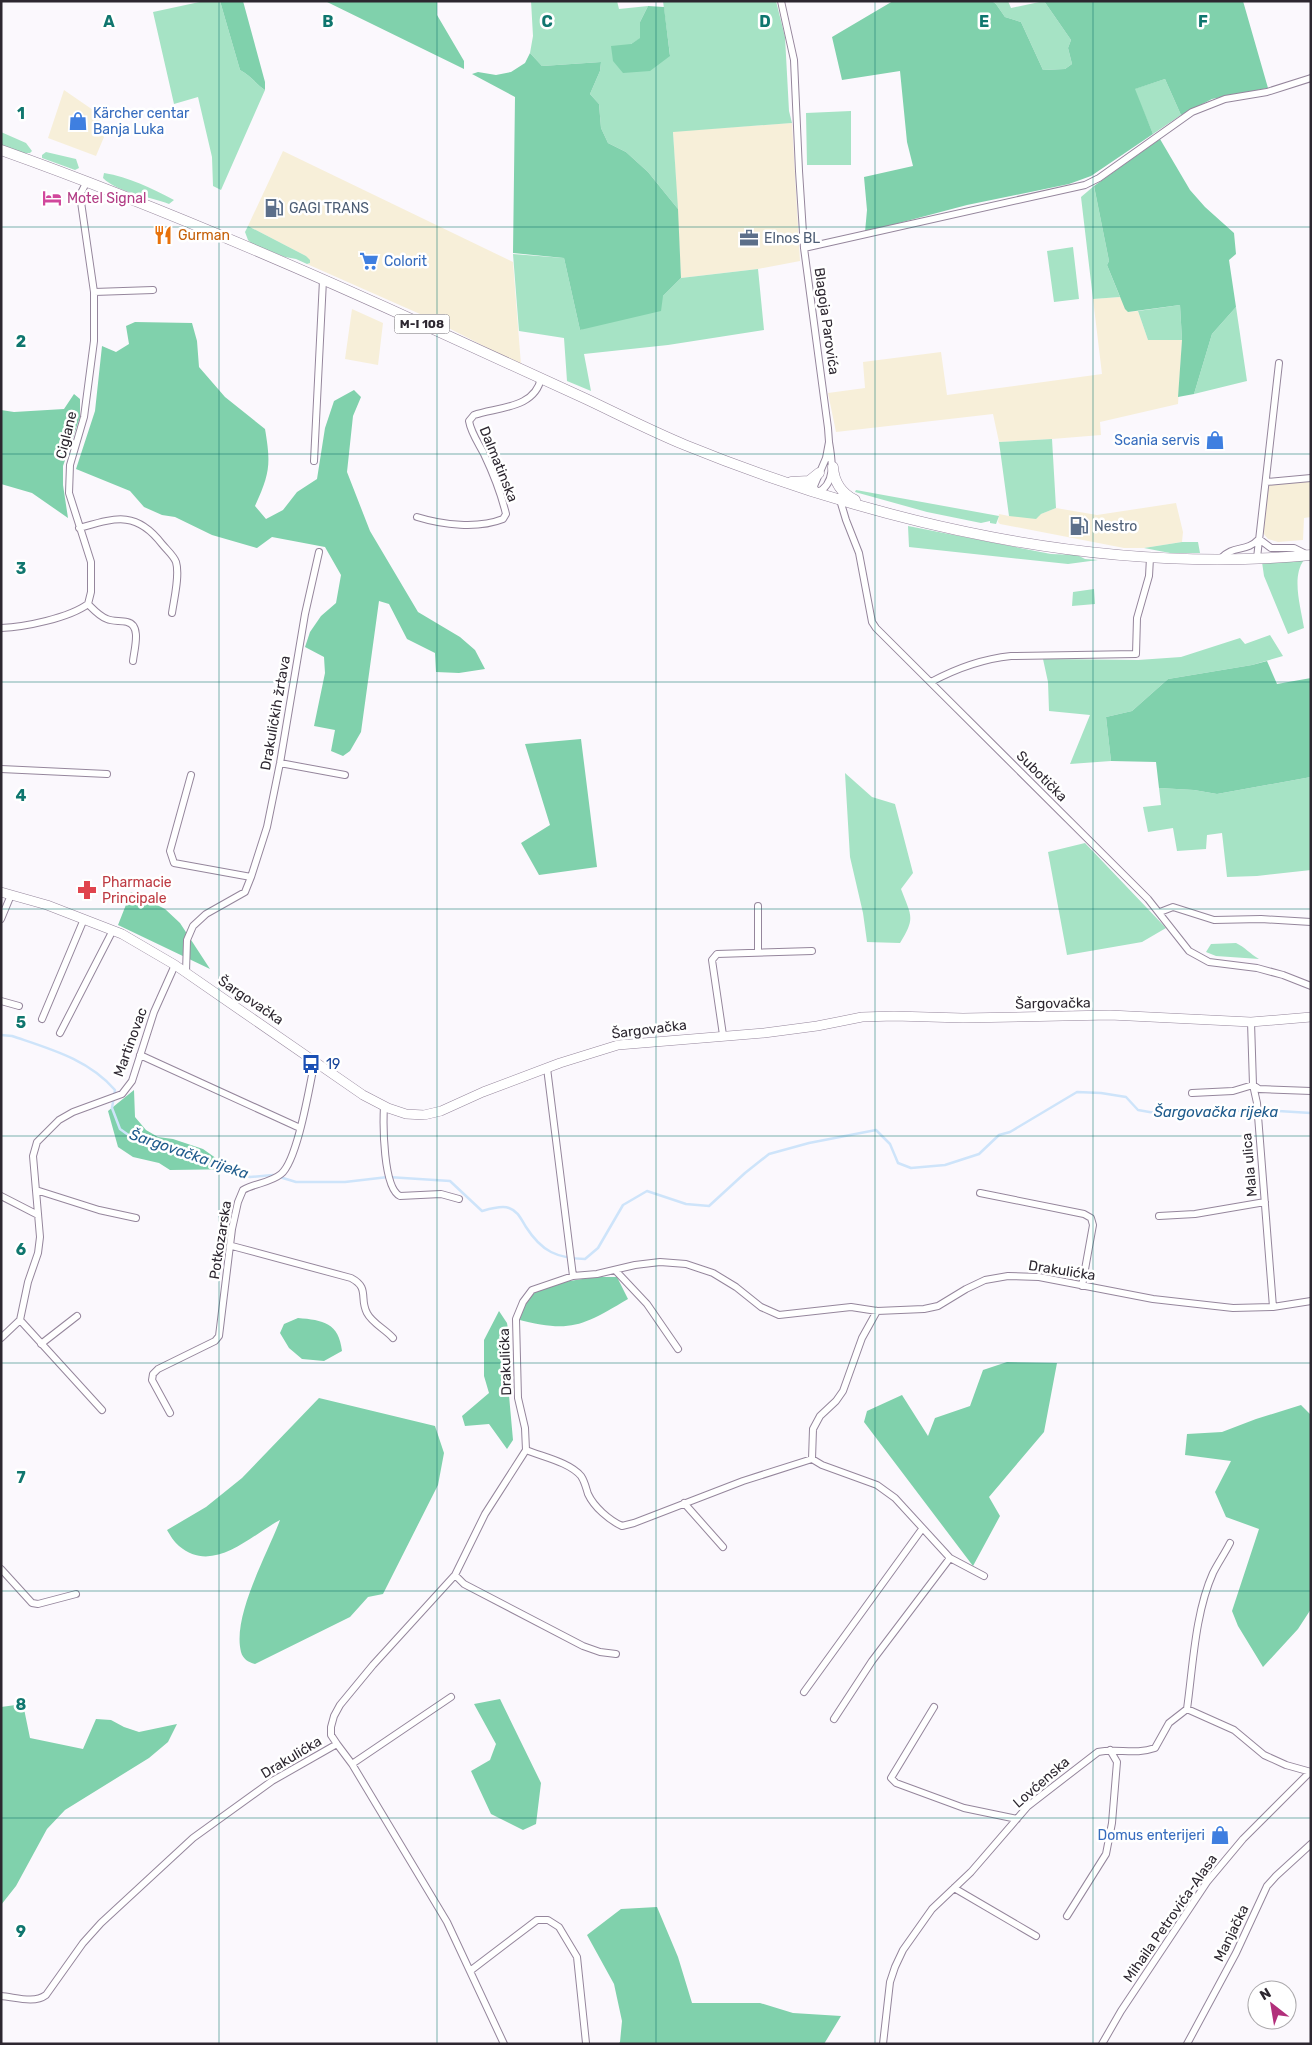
<svg xmlns="http://www.w3.org/2000/svg" width="1312" height="2045" font-family="Rubik,sans-serif">
<style>
.commercial{fill:#f7efd9}
.green{fill:#a6e3c5}
.forest{fill:#80d1ac}
.lines{fill:none;stroke-linecap:round;stroke-linejoin:round}
.stream{stroke:#cee4fa;stroke-width:2.5}
.street-casing{stroke:#95869c;stroke-width:8}
.secondary-casing{stroke:#95869c;stroke-width:10}
.primary-casing{stroke:#95869c;stroke-width:11}
.street{stroke:#fff;stroke-width:6}
.secondary{stroke:#fff;stroke-width:9}
.primary{stroke:#fff;stroke-width:10}
.grid{fill:none;stroke:#0f766e;stroke-width:1;stroke-opacity:0.55}
.labels{text-anchor:middle;stroke-width:5;stroke-linejoin:round;paint-order:stroke}
.shield{fill:#fff;stroke:#6c686e;stroke-width:1}
.shield-label{font-size:12px;font-weight:bold;fill:#2d2730}
.shop-label{font-size:14px;fill:#366cbe;stroke:#fff;text-anchor:start}
.hotel-label{font-size:14px;fill:#b23c85;stroke:#fff;text-anchor:start}
.service-label{font-size:14px;fill:#4e5e75;stroke:#fff;text-anchor:start}
.food-label{font-size:14px;fill:#c56008;stroke:#fff;text-anchor:start}
.street-label{font-size:14px;fill:#2d2730;stroke:#fff}
.health-label{font-size:14px;fill:#be3a42;stroke:#fff;text-anchor:start}
.transit-label{font-size:14px;fill:#164399;stroke:#fff;text-anchor:start}
.water-label{font-size:15px;font-style:italic;fill:#1e5b8c;stroke:#fff}
.grid-label{font-size:16px;text-anchor:middle;font-weight:bold;fill:#0f766e;stroke:#fff;stroke-width:5;stroke-linejoin:round;paint-order:stroke}
</style>
<rect width="100%" height="100%" fill="#fbf8fd"/>
<path class="commercial" d="M64,90L93,110L99,118L104,137L96,156L48,138Z
M792,123L800,261L758,269L681,278L673,131Z
M283,151L513,262L521,365L429,318L307,264L310,263L306,256L248,226Z
M1120,297L1128,312L1138,311L1148,340H1182L1178,404L1100,422L1101,435L1052,439L999,442L993,414L836,432L828,393L865,388L863,362L941,352L947,395L1102,374L1093,299Z
M352,309L383,323L378,365L345,359Z
M1311,481V517L1304,518L1303,540L1278,542L1268,539L1263,533L1268,485Z
M1176,503L1183,532L1182,542L1144,548H1124L1000,524L998,522L999,514L1009,516L1041,514L1056,508L1097,515Z"/>
<path class="green" d="M204,1H220L240,70C250,75 256,84 265,90L221,190L213,186L212,157L198,97L174,104L153,12Z
M531,1H617L619,9L648,6L640,22L641,38L631,44L670,55L663,1H776L785,37L789,111L792,123L673,132L678,209L648,172L626,152L608,143L601,128L599,104L590,94L600,71L601,62L542,66L530,53L533,36Z
M992,1H1008L1011,8L1044,1L1071,40L1068,48L1072,64L1065,69L1043,70L1021,22L1005,17L996,4Z
M1165,79L1181,115L1153,134L1134,89Z
M851,111V165H807L806,113Z
M1,132L26,143L32,151L30,153H23L1,145Z
M46,152L76,159L79,168L75,170L42,158V155Z
M104,173C129,177 151,188 174,200L169,204C149,196 118,193 103,178Z
M1094,186L1109,261L1107,265L1120,297L1093,299L1081,197Z
M248,226L306,256L310,260V263L307,264L296,259L285,257L252,244L248,240L245,232Z
M1073,247L1079,299L1054,302L1047,251Z
M513,254L564,258L580,330L663,296L681,278L758,269L764,330L668,345L584,354L591,391L567,381L564,338L519,331Z
M1180,305L1182,340H1148L1138,311Z
M1236,307L1247,381L1194,394L1212,334Z
M1052,439L1056,508L1041,514L1036,519L1009,516L999,442Z
M856,490L999,516L996,524L990,523V521L981,523L927,512L855,492Z
M908,526L1051,554L1077,555L1085,559L1098,560L1068,564L909,547Z
M1182,542H1198L1200,553H1170L1144,548Z
M1304,560C1291,577 1301,608 1304,628L1288,634L1264,576L1262,562Z
M1094,589L1095,604L1072,606L1073,592Z
M1270,635L1283,656L1252,665L1168,679L1132,711L1106,717L1111,761L1070,764L1090,715L1049,711L1048,682L1043,659L1138,660L1181,657L1240,638L1245,644Z
M845,773L872,797L895,804L913,873L901,889C911,916 916,917 900,943L867,942L863,913L850,857Z
M1311,777V870L1257,876L1227,877L1222,833L1207,835L1206,849L1177,851L1173,828L1148,832L1143,807L1161,805L1159,788L1194,790L1217,794Z
M1085,843L1166,928L1142,942L1067,955L1048,852Z
M1236,943C1245,947 1250,954 1259,959L1216,956L1206,952L1211,944Z"/>
<path class="forest" d="M220,1H243L265,82V90C256,84 250,75 240,70Z
M304,1H437V15L464,61V69L325,1Z
M893,1H992L996,4L1005,17L1021,22L1043,70L1065,69L1072,64L1068,48L1071,40L1044,1H1243L1268,88L1212,99L1181,115L1165,79L1135,89L1153,134L1091,176L1069,184L967,205L865,232L867,210L864,177L913,166L907,142L900,71L842,80L832,37Z
M648,6L664,7L670,56L650,71L623,73L613,61L611,46L631,44L640,38V22Z
M530,53L542,66L601,62L600,71L590,94L599,104L601,128L608,143L626,152L648,172L678,209L681,278L663,296L661,311L580,330L564,258L513,253L515,97L472,74L478,72L496,75L511,72L525,63Z
M1160,139L1190,190L1205,207L1234,233L1236,254L1229,260L1236,307L1212,334L1194,394L1178,397L1182,340L1180,305L1128,312L1125,309L1107,265L1109,261L1094,186Z
M135,322L192,323L197,341L199,367L225,397L265,429C271,464 270,473 255,506L266,519L283,510L297,492L317,479L325,428L334,401L354,390L361,397L353,416L347,472L370,531L418,612L460,637L475,650L485,669L459,673L436,672L435,653L407,639L389,604L379,601L361,732L350,751L343,756L331,751L335,730L314,726L325,673L324,657L305,647L310,632L321,616L336,603L341,575L325,547L272,537L257,548L212,535L175,517L162,515L144,507L130,491L76,469L95,411L102,346L116,352L129,344L126,326Z
M74,394L80,399V417L63,466V485L68,518L32,493L1,484V410L14,412L64,409Z
M1267,661L1277,684L1311,678V777L1217,794L1194,790L1159,788L1156,762L1111,761L1106,717L1132,711L1168,679L1252,665Z
M581,739L597,867L539,875L521,843L550,825L525,744Z
M131,892L165,909L180,923L210,969L118,925Z
M134,1090L135,1117L146,1130L158,1137L173,1139L203,1149L220,1161L245,1169L170,1170L159,1163L133,1157L118,1147L108,1111Z
M595,1277H617L628,1299C581,1327 570,1333 516,1319L532,1290L544,1285Z
M499,1311L507,1323L509,1335L507,1373L513,1440L507,1449L489,1424L465,1426L462,1416L489,1393L484,1376V1340Z
M298,1318C323,1320 339,1323 342,1351L324,1361L302,1359L289,1348L280,1333L284,1324Z
M1007,1362L1057,1363L1044,1432L989,1497L1000,1516L973,1566L864,1422L867,1411L902,1395L928,1436L935,1418L970,1406L983,1370Z
M319,1398L435,1426L444,1453L438,1485L383,1594L368,1597L350,1617L255,1664C248,1662 243,1659 241,1652C232,1616 267,1555 280,1520C250,1536 213,1575 179,1546C174,1542 170,1535 167,1530L206,1507L242,1478Z
M1301,1405L1311,1415V1609L1298,1629L1263,1667L1238,1626L1232,1611L1259,1529L1226,1517L1215,1492L1231,1461L1185,1455L1187,1434L1222,1432L1256,1419Z
M500,1699L541,1783L536,1824L523,1830L491,1814L471,1771L490,1760L496,1744L474,1704Z
M23,1704L30,1738L83,1749L96,1719L111,1720L124,1727L139,1732L177,1724L168,1742L149,1758L65,1810L47,1829L16,1886L1,1905V1707Z
M657,1907L678,1957L692,2003H760L793,2013L841,2016L824,2044H618L620,2042L622,2021L614,1984L587,1935L621,1909Z"/>
<g class="lines">
<path class="stream" d="M1,1035L12,1036C50,1049 88,1059 115,1090L112,1108L120,1129L134,1139L165,1143L194,1159L250,1177L273,1175L296,1182H345L388,1177L450,1181L482,1211C489,1209 502,1205 509,1208C518,1211 521,1219 526,1227C542,1252 557,1258 585,1259L598,1248L623,1205L647,1191L686,1204L709,1206L745,1173L769,1154L809,1143L876,1130L890,1144L898,1163L911,1168L945,1165L979,1154L999,1135L1010,1132L1077,1092L1101,1093L1126,1097L1138,1110L1155,1113L1264,1110L1311,1113"/>
<g class="street-casing">
<path id="street" d="M781,1L794,60L799,171L804,248L828,428L829,442L826,458L814,486L816,493C837,485 832,459 829,442
M804,248L1085,185L1099,178L1192,112L1225,99L1267,92L1311,78
M94,292L153,290
M314,461L323,280
M1266,482L1311,478
M840,500L846,520L859,553L872,622L876,628L1148,899L1189,951L1209,962L1257,968L1283,975L1311,986
M417,517C443,525 478,529 503,519L506,514C501,493 493,473 484,454C479,444 471,433 469,421L474,415C497,407 535,409 541,378
M79,528C115,518 136,510 162,544C166,549 174,556 176,562C180,575 174,599 172,613
M1257,558L1279,363
M1220,559C1234,544 1246,553 1259,539L1271,548H1294L1306,554
M88,604C94,610 99,616 107,619C113,622 121,620 127,622C142,625 134,650 133,661
M1,628C25,627 69,618 88,604L91,592V562L69,493L70,465L84,417L94,341V292L80,195L87,181
M931,682C957,668 982,659 1011,656L1136,654L1137,618L1149,576L1150,558
M280,763L345,775
M1,769L107,774
M191,775L170,851L174,863L251,877
M758,906V952
M1160,912L1173,907L1214,920L1261,919L1311,922
M1,919L11,895
M186,972L187,940L193,926L206,914L245,892L251,877L267,827L280,763L305,614L319,552
M1,1001L19,1006
M42,1019L84,919
M1251,1022L1253,1085L1257,1103L1273,1307
M60,1033L113,930
M723,1035L712,960L717,954L812,951
M140,1055L300,1128
M547,1068L573,1276
M1192,1093L1233,1091L1253,1085L1259,1089L1311,1091
M384,1106C383,1124 383,1188 400,1196L441,1194L459,1199
M36,1190L99,1210L136,1218
M980,1193L1084,1214L1091,1218L1093,1225L1082,1286
M1,1196L38,1215
M1159,1216L1195,1214L1265,1202
M232,1246L351,1278C370,1288 359,1298 367,1313C372,1323 385,1329 393,1338
M615,1270L647,1304L678,1349
M20,1320L102,1410
M1,1338L20,1320L28,1282L38,1253L40,1237L33,1156L37,1142L59,1120L73,1112L122,1094L132,1081L154,1012L175,965
M41,1344L77,1316
M170,1413L152,1380L153,1374L158,1369L215,1341L219,1336L232,1229L238,1202L243,1190C255,1183 270,1183 281,1174C298,1160 310,1083 315,1060
M526,1450C543,1457 569,1462 581,1476C585,1482 586,1488 588,1494C594,1507 609,1520 622,1526L634,1523L743,1481L812,1459L822,1465L877,1485L895,1498L950,1558L984,1576
M812,1459L813,1429L820,1416L836,1401L843,1391L862,1338L877,1311
M684,1503L723,1547
M1,1569L32,1603L38,1604L76,1594
M455,1575L464,1584L583,1646L600,1652L616,1654
M804,1692L922,1529
M934,1707L891,1778L896,1783L964,1808L1017,1819
M1187,1709C1193,1666 1195,1613 1213,1573C1218,1563 1225,1553 1230,1543
M834,1719L872,1661L950,1558
M337,1744L352,1764L447,1922L504,2044
M352,1764L451,1697
M954,1888L1036,1936
M1067,1916L1106,1854L1112,1823L1117,1762L1110,1750
M470,1971L537,1920H548L559,1927L577,1957L586,2043
M1,1996C15,1997 34,2004 46,1995L83,1943L101,1923L193,1838L272,1781L337,1744L331,1735V1727L334,1716L340,1705L373,1665L455,1575L485,1514L526,1450L525,1428L518,1398L516,1319L523,1302L532,1290L573,1276L597,1274L635,1265L660,1262L686,1264L713,1273L736,1287L761,1307L779,1315L851,1307L877,1311L924,1309L938,1306L966,1289L985,1280L1008,1276L1039,1277L1153,1299L1233,1308L1273,1307L1311,1301
M883,2044L890,1982L895,1967L903,1950L932,1909L971,1872L1028,1806L1098,1752C1117,1748 1135,1755 1155,1748L1169,1723L1187,1709L1234,1730L1264,1755L1286,1765L1311,1772
M1102,2044L1121,2011L1207,1882L1243,1839L1310,1772
M1187,2044L1236,1953L1267,1886L1276,1876L1311,1844"/>
</g>
<g class="secondary-casing">
<path id="secondary" d="M1,892L47,905L122,934L175,965L363,1095L388,1108L406,1114L424,1115L441,1111L483,1092L560,1063L618,1045L764,1033L817,1026L862,1017L894,1016L963,1018L1110,1015L1251,1022L1311,1017"/>
</g>
<g class="primary-casing">
<path id="primary" d="M1,150C144,201 282,260 420,323C475,348 530,373 584,398C618,414 651,431 685,445C879,524 1101,575 1311,555
M833,467C834,482 841,493 855,500
M791,482L809,481L819,473"/>
</g>
<use href="#street" class="street"/>
<use href="#secondary" class="secondary"/>
<use href="#primary" class="primary"/>
</g>
<path class="grid" d="M219,1V2044M437,1V2044M656,1V2044M875,1V2044M1093,1V2044M1,227H1311M1,454H1311M1,682H1311M1,909H1311M1,1136H1311M1,1363H1311M1,1591H1311M1,1818H1311"/>
<defs>
<g id="shop-bare" transform="scale(1.5)"><path d="M-5-2.5h2.3a2.7 3.5 0 0 1 5.4 0H5L5.5 6h-11ZM-1.5-2.5h3a1.5 2.3 0 0 0-3 0Z" fill="#3f7fe0" stroke="#fff" stroke-width="2.5" paint-order="stroke"/></g>
<g id="hotel-bare" transform="scale(1.5)"><path d="M-6-4.5h1.5V1H6V5H4.5V3h-9V5H-6ZM-4 0a1.8 1.8 0 1 1 3.6 0ZM.5 0V-2.5h3Q6-2.5 6 0Z" fill="#d1479c" stroke="#fff" stroke-width="2.5" paint-order="stroke"/></g>
<g id="fuel-bare" transform="scale(1.5)"><path d="M-5.5-6h7V0h2V4h1.3V-2.5L3-4.5l.8-.8L6-3V5H2.5V1h-1V6h-7ZM-4.2-4.7v3.2H.2V-4.7Z" fill="#5c6f8a" stroke="#fff" stroke-width="2.5" paint-order="stroke"/></g>
<g id="restaurant-bare" transform="scale(1.5)"><path d="M-5-6h1v4h1v-4h1v4h1v-4h1v5L-1.5 .5V6h-2V.5L-5-1ZM5-6V6H3V1.5H1.5Q1.5-4 5-6Z" fill="#e8710a" stroke="#fff" stroke-width="2.5" paint-order="stroke"/></g>
<g id="office-bare" transform="scale(1.5)"><path d="M-6-3h4V-5.5h4V-3h4V5H-6ZM-1-4.5V-3h2v-1.5ZM-6 0V1H6V0Z" fill="#5c6f8a" stroke="#fff" stroke-width="2.5" paint-order="stroke"/></g>
<g id="supermarket-bare" transform="scale(1.5)"><path d="M-6-5.5h2.5l.6 2H6L4.5 2H-2.5L-4.4-4H-6ZM-1.5 3.2a1.3 1.3 0 1 0 .1 0ZM3 3.2a1.3 1.3 0 1 0 .1 0Z" fill="#3f7fe0" stroke="#fff" stroke-width="2.5" paint-order="stroke"/></g>
<g id="pharmacy-bare" transform="scale(1.5)"><path d="M-2-6h4v4h4v4h-4v4h-4v-4h-4v-4h4Z" fill="#e0444e" stroke="#fff" stroke-width="2.5" paint-order="stroke"/></g>
<g id="bus-bare" transform="scale(1.5)"><path d="M-5-6H5V4H4V6H2V4H-2V6H-4V4H-5ZM-3.5-4V0h7V-4ZM-3.5 1.2v1.5H-2V1.2ZM2 1.2v1.5H3.5V1.2Z" fill="#1a4fb4" stroke="#fff" stroke-width="2.5" paint-order="stroke"/></g>
</defs>
<g fill-rule="evenodd">
<use href="#shop-bare" x="78" y="121"/>
<use href="#hotel-bare" x="52" y="198"/>
<use href="#fuel-bare" x="274" y="208"/>
<use href="#restaurant-bare" x="163" y="235"/>
<use href="#office-bare" x="749" y="238"/>
<use href="#supermarket-bare" x="369" y="261"/>
<use href="#shop-bare" x="1215" y="440"/>
<use href="#fuel-bare" x="1079" y="526"/>
<use href="#pharmacy-bare" x="87" y="890"/>
<use href="#bus-bare" x="311" y="1064"/>
<use href="#shop-bare" x="1220" y="1835"/>
</g>
<g class="labels">
<rect class="shield" x="394.5" y="314.5" width="55" height="19" rx="4"/>
<g class="shield-label">
<text x="422" y="328">M-I 108</text>
</g>
<g class="shop-label">
<text x="93" y="118">Kärcher centar<tspan x="93" dy="16">Banja Luka</tspan></text>
<text x="384" y="266">Colorit</text>
<text x="1200" y="445" text-anchor="end">Scania servis</text>
<text x="1205" y="1840" text-anchor="end">Domus enterijeri</text>
</g>
<g class="hotel-label">
<text x="67" y="203">Motel Signal</text>
</g>
<g class="service-label">
<text x="289" y="213">GAGI TRANS</text>
<text x="764" y="243">Elnos BL</text>
<text x="1094" y="531">Nestro</text>
</g>
<g class="food-label">
<text x="178" y="240">Gurman</text>
</g>
<g class="street-label">
<text transform="translate(827 321) rotate(82)" y="5">Blagoja Parovića</text>
<text transform="translate(66 435) rotate(-76)" y="5">Ciglane</text>
<text transform="translate(499 464) rotate(68)" y="5">Dalmatinska</text>
<text transform="translate(275 713) rotate(-80)" y="5">Drakulićkih žrtava</text>
<text transform="translate(1042 776) rotate(45)" y="5">Subotička</text>
<text transform="translate(251 1000) rotate(34)" y="5">Šargovačka</text>
<text transform="translate(1053 1003) rotate(-1)" y="5">Šargovačka</text>
<text transform="translate(649 1029) rotate(-7)" y="5">Šargovačka</text>
<text transform="translate(130 1042) rotate(-70)" y="5">Martinovac</text>
<text transform="translate(1249 1165) rotate(-95)" y="5">Mala ulica</text>
<text transform="translate(220 1240) rotate(-81)" y="5">Potkozarska</text>
<text transform="translate(1062 1270) rotate(9)" y="5">Drakulićka</text>
<text transform="translate(505 1362) rotate(-92)" y="5">Drakulićka</text>
<text transform="translate(291 1757) rotate(-31)" y="5">Drakulićka</text>
<text transform="translate(1041 1782) rotate(-41)" y="5">Lovćenska</text>
<text transform="translate(1170 1918) rotate(-55)" y="5">Mihaila Petrovića-Alasa</text>
<text transform="translate(1231 1933) rotate(-64)" y="5">Manjačka</text>
</g>
<g class="health-label">
<text x="102" y="887">Pharmacie<tspan x="102" dy="16">Principale</tspan></text>
</g>
<g class="transit-label">
<text x="326" y="1069">19</text>
</g>
<g class="water-label">
<text x="1216" y="1117">Šargovačka rijeka</text>
<text transform="translate(189 1154) rotate(19)" y="5">Šargovačka rijeka</text>
</g>
</g>
<g class="grid-label">
<text x="109" y="27">A</text>
<text x="328" y="27">B</text>
<text x="547" y="27">C</text>
<text x="765" y="27">D</text>
<text x="984" y="27">E</text>
<text x="1203" y="27">F</text>
<text x="21" y="119">1</text>
<text x="21" y="347">2</text>
<text x="21" y="574">3</text>
<text x="21" y="801">4</text>
<text x="21" y="1028">5</text>
<text x="21" y="1255">6</text>
<text x="21" y="1483">7</text>
<text x="21" y="1710">8</text>
<text x="21" y="1937">9</text>
</g>
<rect width="1312" height="2045" fill="none" stroke="#2d2730" stroke-width="5"/>
<g transform="translate(1272 2005) rotate(329)"><circle r="24" fill="#ffffff" stroke="#aba9ac"/>
<path d="M0-4L9 19L0 12L-9 19Z" fill="#b2307b"/>
<text y="-8" font-size="14" font-weight="bold" text-anchor="middle" fill="#2d2730">N</text>
</g>
</svg>
